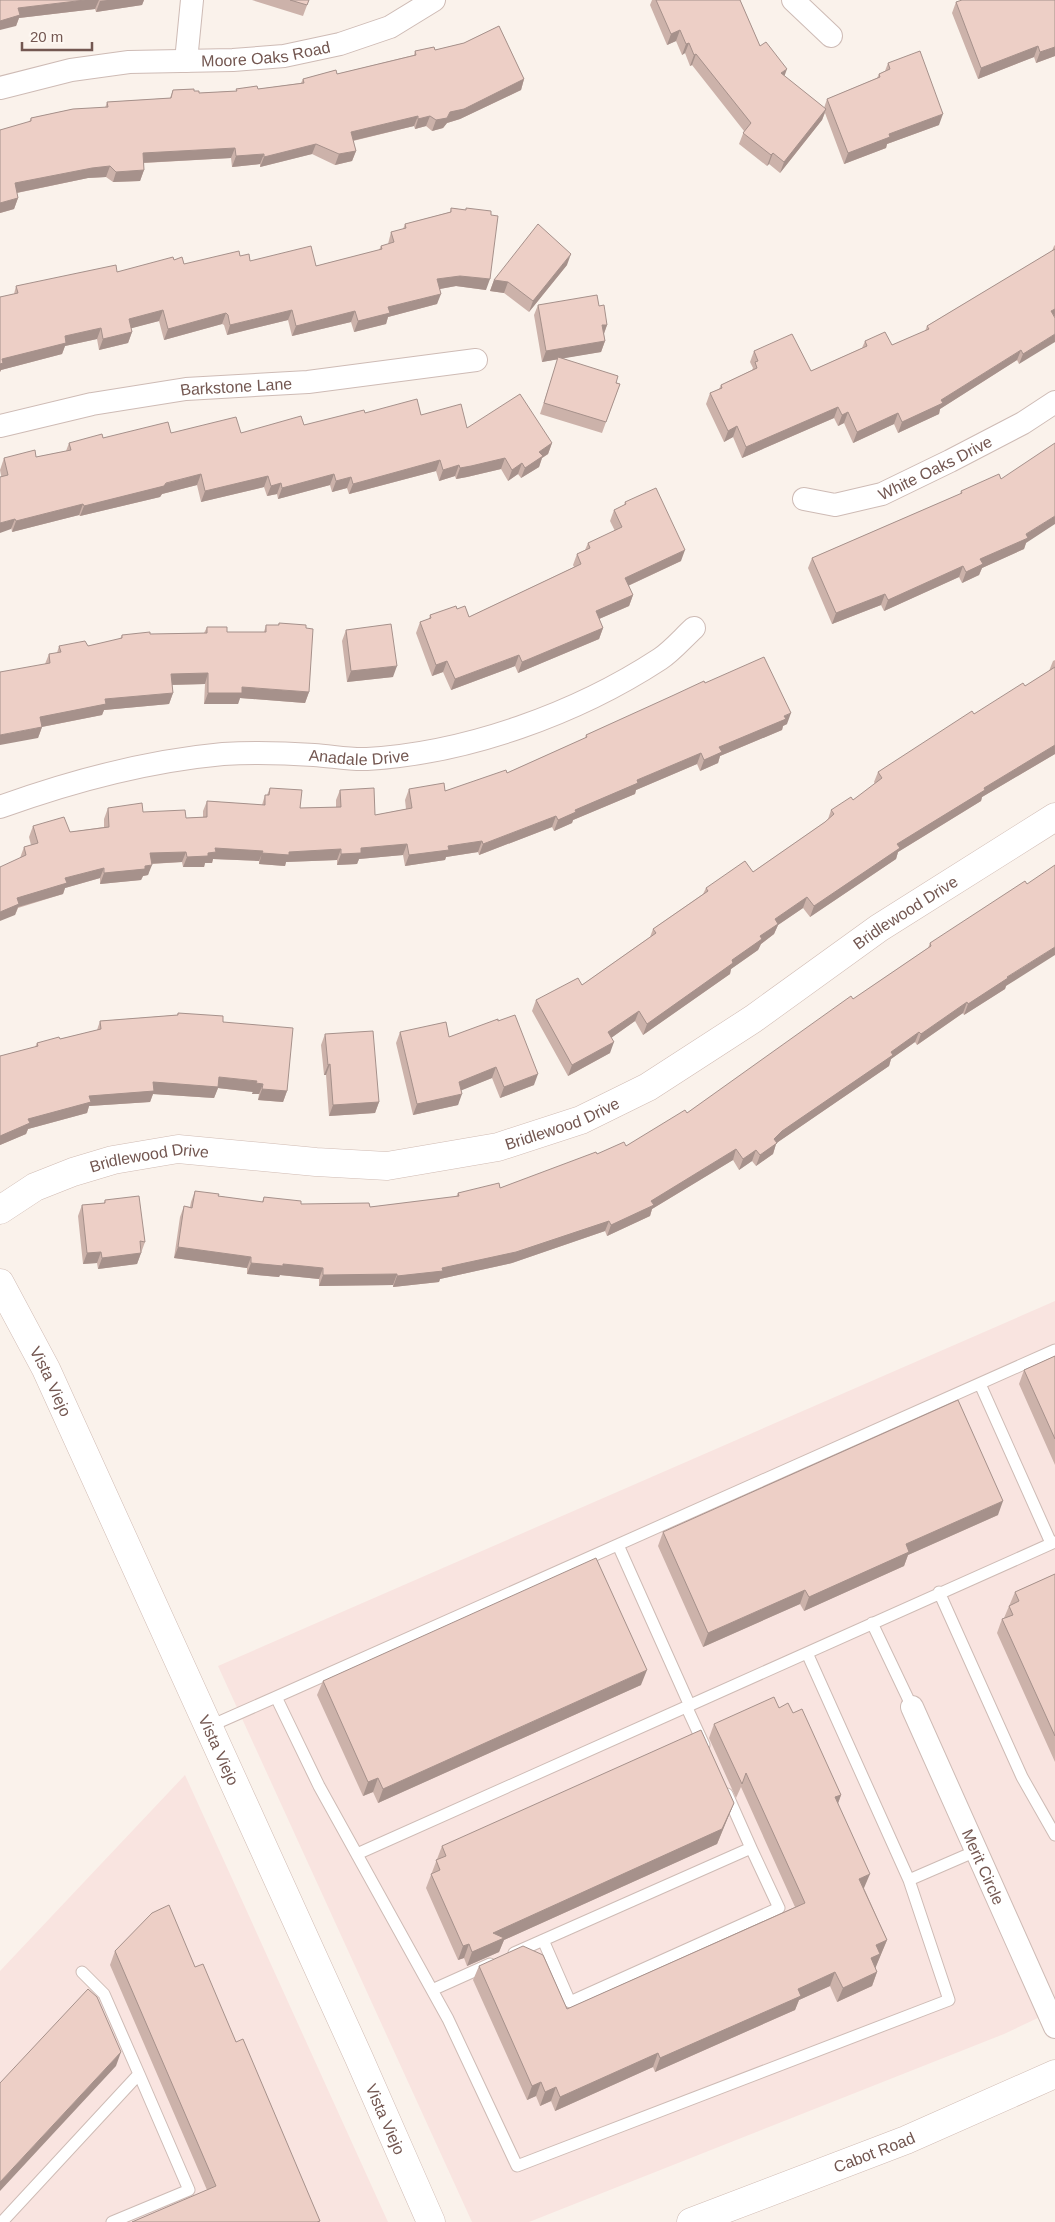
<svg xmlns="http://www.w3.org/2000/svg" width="1055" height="2222" font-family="Arial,sans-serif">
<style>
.commercial{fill:#f9e4e0}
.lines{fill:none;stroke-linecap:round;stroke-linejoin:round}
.lane-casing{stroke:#cebbb5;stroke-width:13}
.street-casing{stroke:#cebbb5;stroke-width:24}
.secondary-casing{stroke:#d0bbb3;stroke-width:29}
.lane{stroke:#fff;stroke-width:11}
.street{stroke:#fff;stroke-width:22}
.secondary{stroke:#fff;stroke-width:28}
.wall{fill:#ccb2aa}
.shaded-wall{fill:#a6918b}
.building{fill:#edcfc6;stroke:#a6918b}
.labels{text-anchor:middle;stroke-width:4.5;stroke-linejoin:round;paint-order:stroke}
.street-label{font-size:16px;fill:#735751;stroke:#fdf7f1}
</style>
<rect width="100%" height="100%" fill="#faf2eb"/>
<path class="commercial" d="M1055,1301V2010L1004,2034L529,2222H472L218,1666Z
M185,1775L388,2222H0V1971Z"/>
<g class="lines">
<g class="lane-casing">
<path id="lane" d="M980,1384L1051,1543
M618,1545L690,1706
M939,1592L1022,1777L1055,1835
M872,1623L912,1707
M807,1653L909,1880L949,2000L517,2166L448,2019L319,1786L276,1697L1055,1350
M687,1708L704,1745
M208,1727L276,1697
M357,1854C590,1751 822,1645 1055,1542
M909,1880L976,1851
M543,1940L570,2002L779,1908L751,1848
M514,1953L751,1848L727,1794
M432,1990L490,1964
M2,2222L139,2074L104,1994L82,1972
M112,2222L189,2190L139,2074"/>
</g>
<g class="street-casing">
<g id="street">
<path d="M793,0L831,36"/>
<path d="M186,61L192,0"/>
<path id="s1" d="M0,88L71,70L129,62L233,60L284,56L340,44L390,27L434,0"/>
<path id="s2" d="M0,426L92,404L186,389L308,382L476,360"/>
<path id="s3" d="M804,499L835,505L882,494L950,461L1023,423L1055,402"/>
<path id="s4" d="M0,807C72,781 147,761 223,754C253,752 285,753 314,755C331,756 350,760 367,759C467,753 576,714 660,659C672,651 683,638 694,628"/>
<path id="s5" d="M912,1707L1055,2027"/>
</g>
</g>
<g class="secondary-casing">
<g id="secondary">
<path id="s6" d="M0,1210L35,1187L73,1172L113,1160L178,1149L316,1162L387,1166L498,1147L581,1120L648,1087L753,1019L879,928L1055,817"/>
<path id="s7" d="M0,1283L46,1369L359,2058L431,2222"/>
<path id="s8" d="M691,2222L906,2140L1055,2074"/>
</g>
</g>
<use href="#lane" class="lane"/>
<use href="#street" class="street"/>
<use href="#secondary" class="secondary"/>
</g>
<path class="wall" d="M0,0H144L142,5L96,12L95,9L19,18L16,26Z
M252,0H309L303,16Z
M652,0H740L760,46L784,76L824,108L827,99L877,78L879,74L885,71L888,63L939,125L887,144L886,148L844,164L825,113L822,120L780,173L769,164L767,166L739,144L744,131L692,65L690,66L685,53L682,55L676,41L667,45L650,5Z
M1055,0V56L1036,63L1034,57L978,79L952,13L956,2Z
M499,26L524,79L521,90L460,119L447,123L443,128L432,131L426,126L415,129L414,126L353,141L356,151L352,161L335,165L312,154L260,167V164L232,167L231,158L144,163V170L140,181L113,182L106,177L88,178L17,193L18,198L14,209L0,213V130L29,122L31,118L73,109L105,108L107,102L170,98L173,90L194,89V91H199V93L236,91V89L257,86L258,89L301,83L303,79L336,70L337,74L414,55L415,51L434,47L435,50L464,43Z
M451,208L466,210V208L486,290L456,286L440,289L437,304L388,317L386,324L354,332L351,322L292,336L288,320L227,335L224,325L222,324L164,340L159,321L131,328L132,332L128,343L99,350L97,339L65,346L62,354L1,370L0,372V297L14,294L16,286L117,272L174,260L184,264L240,256L250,261L316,266L379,250L381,246L388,244L391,232L403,229L405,224L450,212Z
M1055,245V317L1019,364L1017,360L940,409L939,414L898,433L894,424L853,443L844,423L838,426L834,418L742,458L733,437L724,442L706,404L710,393L719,389L721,385L752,370L753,368L750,362L754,351L811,371L862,348L865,341L892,345L925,331L927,326L1052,251L1054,246Z
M567,265L529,312L504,293L490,291L494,280Z
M538,305L599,306L607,325L604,334L605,341L601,352L563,358L620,384L602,433L540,414L558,359L542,362L534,315Z
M365,413L421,415L467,428L552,443L548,454L542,458L539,467L521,478L518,474L508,481L501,469L467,477L456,479L455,476L439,481L436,471L349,494L347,488L332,492L330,485L278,499L277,494L267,496L264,487L201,502L197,485L162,494L160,497L80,516L79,515L12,532L0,470L4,458L36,457L66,451L69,443L103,438L171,433H241L304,425Z
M961,491L1026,543L1024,549L982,568L979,575L962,583L959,577L884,611L881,605L832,624L808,568L812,558L960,494Z
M625,502L681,561L628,586L633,595L629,606L599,619L603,628L599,639L518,673L515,666L451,690L443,672L432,676L416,633L420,622L429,619L430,615L457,609L469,617L574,567L573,565L577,554L585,550L588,543L615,531L610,521L614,510L624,505Z
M279,623L309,692L305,703L240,698L238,704H204L205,684L172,685L173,693L169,704L104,710L102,715L42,727L38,738L45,664L49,654L57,653L59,646H88L120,639L122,635L204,633L207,627L227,632H264L266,625H278Z
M346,630L393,677L347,682L342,641Z
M1055,660V754L982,797L981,801L898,852L896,859L810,917L803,908L778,925L774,934L761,944L758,950L731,969L730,974L643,1035L635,1021L611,1038L610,1053L568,1076L532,1011L536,1000L582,985L650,937L653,929L703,894L706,888L753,872L825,822L828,819L831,810L853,800L875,784L874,782L878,772L974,714L1025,686L1049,671L1053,661Z
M705,683L787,724L783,726L782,730L720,756L718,763L700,771L697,764L636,790L635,794L573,820L572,823L554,831L552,827L479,855L478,852L446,857L445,860L405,866L403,855L359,859L357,864L337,865V860L286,862L285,866L259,864V861L213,859L212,863H205L204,867H183L182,862L151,864L148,875L143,876L141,880L100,884V878L65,888L63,894L18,908L15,915L20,858L24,847L31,845L29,837L33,826L70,832L104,827V819L108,808L186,818L203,817V811L207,801L262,805L265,795H267L270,788L300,808L336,807V800L340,790L375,815L406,809L405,800L409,789L445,791L507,773L585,738L586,735Z
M930,943L1006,986L1005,989L964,1015L963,1013L917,1045L915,1042L891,1059L889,1066L778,1142L776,1144L773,1154L756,1166L752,1161L739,1170L733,1160L652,1209L650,1216L607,1236L605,1231L512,1263L440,1279L439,1282L393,1287V1285L319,1286V1279L280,1275L279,1277L247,1274V1268L174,1258L180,1217L184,1206L190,1207L191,1202L195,1191L218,1196L262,1202L264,1197L301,1204L370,1207L456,1197L458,1193L500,1188L597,1154L626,1146L687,1113L928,948Z
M178,1013L223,1022L287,1091L283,1102L258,1100L259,1094H252L253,1092L218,1088L214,1098L153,1094L150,1102L89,1106L87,1113L28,1129L26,1134L0,1145V1056L35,1047L37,1043L60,1039L97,1030L100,1021L177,1015Z
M498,1021L534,1085L500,1098L492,1078L461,1090L458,1105L413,1115L396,1043L400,1032L449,1037Z
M325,1034L379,1102L375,1113L329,1116L326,1075H324L321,1045Z
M105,1200L145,1242L137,1264L98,1269L97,1263L83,1264L78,1216L82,1205L104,1203Z
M1055,1356V1465L1019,1384L1024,1370Z
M998,1515L908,1555L904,1566L804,1611L800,1604L703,1647L658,1546L663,1532Z
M1055,1574V1762L997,1633L1002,1619L1004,1618L1015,1592Z
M323,1681L641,1685L378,1803L373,1792L363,1796L317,1695Z
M779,1708L793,1713L841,1795L838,1803L864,1888L887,1940L875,1968L877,1972L872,1986L837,2002L830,1986L799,2000L795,2010L655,2072L653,2067L555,2111L551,2101L540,2106L536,2096L527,2100L473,1980L479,1966L567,2009L795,1907L741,1787L736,1798L709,1738L714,1724Z
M734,1803L717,1844L504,1940L499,1952L467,1966L464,1958L458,1960L426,1888L442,1846Z
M115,1951L195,1967L236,2042L320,2221L319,2222H132L207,2190L110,1965Z"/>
<path class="shaded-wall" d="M85,0H99L95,9L19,18L16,26L0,30V21L18,8Z
M107,0H144L142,5L96,12L100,1Z
M680,30L676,41L667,45L671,34Z
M689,43L685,53L682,55L686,44Z
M1038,46L1034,57L978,79L981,68Z
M1055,47V56L1036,63L1040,52Z
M696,54L692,65L690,66L694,55Z
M787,69L783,80L781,73Z
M524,79L521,90L460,119L447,123L443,128L432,131L436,120L450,112Z
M826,109L822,120L780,173L784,162Z
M943,114L939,125L887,144L886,148L844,164L848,153L889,134Z
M418,116L414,126L347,142L351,132Z
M430,116L426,126L415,129L418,119Z
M316,144L312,154L260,167L264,157Z
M235,148L231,158L139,163L143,153Z
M356,151L352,161L335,165L339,154Z
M773,153L769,164L767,166L771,155Z
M264,154L260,164L232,167L236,156Z
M110,166L106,177L88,178L11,194L15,183L92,168Z
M144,170L140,181L113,182L116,172Z
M18,198L14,209L0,213V203Z
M571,254L567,265L529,312L533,301Z
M460,276L490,279L486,290L456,286L434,290L437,279Z
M494,280L508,282L504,293L490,291Z
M441,294L437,304L388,317L386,324L354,332L358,321L388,307Z
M1055,309V317L1051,311Z
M163,310L159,321L125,330L129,319Z
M292,310L288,320L227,335L230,325Z
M355,311L351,322L292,336L296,326Z
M226,313L222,324L164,340L168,329Z
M602,325H607L603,336Z
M101,328L97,339L65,346L62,354L1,370L0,372V364L2,359L65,336Z
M132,332L128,343L99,350L103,339Z
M1055,334V342L1019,364L1023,354Z
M605,341L601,352L542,362L546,351Z
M1021,350L1017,360L940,409L939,414L898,433L902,422L941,400Z
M838,407L834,418L742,458L746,447Z
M848,412L844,423L838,426L842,415Z
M898,413L894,424L853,443L857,432Z
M737,426L733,437L724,442L728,431Z
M552,443L548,454L542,458L539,467L521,478L525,468L539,452Z
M505,458L501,469L467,477L456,479L460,468Z
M440,460L436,471L349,494L353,484Z
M522,463L518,474L508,481L512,470Z
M459,465L455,476L439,481L443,470Z
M201,474L197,485L162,494L160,497L80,516L84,506Z
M334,474L330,485L278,499L282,488Z
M268,476L264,487L201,502L205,491Z
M351,477L347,488L332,492L336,481Z
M281,483L277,494L267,496L271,486Z
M83,504L79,515L12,532L16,521Z
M1055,516V524L1026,543L1024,549L982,568L979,575L962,583L966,572L980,559L1026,534Z
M15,519L11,529L0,533V523Z
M685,550L681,561L621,589L625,578Z
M963,566L959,577L884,611L888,600Z
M885,594L881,605L832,624L836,613Z
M633,595L629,606L592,622L596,611Z
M603,628L599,639L518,673L522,662Z
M519,655L515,666L451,690L455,679Z
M447,661L443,672L432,676L436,665Z
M397,666L393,677L347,682L351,671Z
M208,673L205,684L167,685L171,674Z
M242,687L309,692L305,703L240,698L238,704H204L208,693Z
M173,693L169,704L104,710L102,715L36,728L40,717L105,699Z
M791,713L787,724L783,726L782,730L720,756L718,763L700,771L704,760L719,747Z
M42,727L38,738L0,745V735Z
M1055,745V754L982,797L981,801L898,852L896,859L810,917L814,906L897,844L984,788Z
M701,753L697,764L636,790L635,794L573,820L572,823L554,831L558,820L575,810L637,780Z
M556,816L552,827L479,855L483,844Z
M482,841L478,852L446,857L445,860L405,866L409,855L448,846Z
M407,844L403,855L359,859L357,864L337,865L341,854L361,848Z
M215,848L263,851L259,861L213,859L212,863H205L204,867H183L187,857L208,853Z
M341,849L337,860L286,862L285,866L259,864L262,853Z
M186,852L182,862L146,864L150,853Z
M152,865L148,875L143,876L141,880L100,884L104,873Z
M104,868L100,878L65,888L63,894L18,907L15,915L0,921V912L17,898L65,878Z
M807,897L803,908L778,925L774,934L761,944L758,950L731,969L730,974L643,1035L647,1024L732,960L760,936L775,919Z
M1055,947V955L1006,986L1005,989L964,1015L968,1004L1007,977Z
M967,1002L963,1013L917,1045L921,1034Z
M639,1011L635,1021L604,1043L608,1032Z
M919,1032L915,1042L891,1059L889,1066L778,1142L776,1144L773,1154L756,1166L760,1155L774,1139L782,1131L891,1052Z
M614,1042L610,1053L568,1076L572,1065Z
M330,1064L326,1075H324L328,1065Z
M496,1067L492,1078L455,1093L459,1082Z
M538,1074L534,1085L500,1098L504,1087Z
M219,1077L257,1081L253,1092L218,1088L214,1098L153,1094L150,1102L89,1106L87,1113L28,1129L26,1134L0,1145V1136L28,1119L89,1096L153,1082Z
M256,1083L263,1084L259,1094H252Z
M262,1089L287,1091L283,1102L258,1100Z
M462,1094L458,1105L413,1115L417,1104Z
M379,1102L375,1113L329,1116L333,1105Z
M736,1149L733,1160L652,1209L650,1216L607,1236L611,1225Z
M756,1150L752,1161L739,1170L743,1159Z
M609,1221L605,1231L512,1263L440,1279L439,1282L393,1287L397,1276L442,1268Z
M178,1247L251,1257L247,1268L174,1258Z
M101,1252L97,1263L83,1264L87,1253Z
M141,1253L137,1264L98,1269L102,1258Z
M251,1263L283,1264L323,1268L319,1279L280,1275L279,1277L247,1274Z
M397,1274L393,1285L319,1286L323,1275Z
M1003,1501L998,1515L908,1555L904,1566L804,1611L809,1597L906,1544Z
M805,1590L800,1604L703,1647L708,1633Z
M647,1670L641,1685L378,1803L383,1789Z
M378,1778L373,1792L363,1796L368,1782Z
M841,1795L836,1809L835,1797Z
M734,1803L717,1844L504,1940L499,1952L467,1966L472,1952L493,1933Z
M870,1874L864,1888L854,1893L859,1879Z
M887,1940L875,1969L866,1973L876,1945Z
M469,1944L464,1958L458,1960L463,1946Z
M835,1972L830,1986L799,2000L795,2010L655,2072L660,2058L798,1989Z
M877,1972L872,1986L837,2002L843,1988Z
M121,2052L116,2066L0,2191V2182Z
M658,2053L653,2067L555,2111L560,2097Z
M541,2082L536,2096L527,2100L532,2086Z
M556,2087L551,2101L540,2106L545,2092Z"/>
<path class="building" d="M0,0H85L18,8L20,15L0,21Z
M290,0H309L307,5Z
M656,0H740L760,46L766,42L787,69L781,73L826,109L784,162L773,153L771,155L743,133L751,123L696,54L694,55L689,43L686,44L680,30L671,34Z
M962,0H1055V47L1040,52L1038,46L981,68L956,2Z
M499,26L524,79L464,109L450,112L447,118L436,120L430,116L418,119V116L351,132L356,151L339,154L316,144L264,157V154L236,156L235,148L143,153L144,170L116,172L110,166L92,168L15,183L18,198L0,203V130L31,121V118L73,109L108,107L107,102L171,98L173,90L194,89V91H199V93L237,91L236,89L257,86L258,89L304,83L303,79L336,70L337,74L416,55L415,51L434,47L435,50L464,43Z
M920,51L943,114L889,134L890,137L848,153L827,99L880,77L879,74L890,69L888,63Z
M451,208L466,210V208L491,211V215L498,216L490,279L460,276L437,279L441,294L388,307L390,313L358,321L355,311L296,326L292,310L230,325L228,315L226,313L168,329L163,310L129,319L132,332L103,339L101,328L65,336L66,343L2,359L3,363L0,364V297L18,293L16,286L116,265L117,272L173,257L174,260L182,257L184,264L239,251L240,256L249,254L250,261L311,246L316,266L382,249L381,246L394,242L391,232L406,228L405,224L451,212Z
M538,224L571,254L533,301L508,282L494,280Z
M1055,249V309L1051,311L1055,318V334L1023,354L1021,350L941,400L943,403L902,422L898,413L857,432L848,412L842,415L838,407L746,447L737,426L728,431L710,393L722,388L721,385L757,368L755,362L758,361L754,351L792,334L811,371L867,346L865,341L885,332L892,345L929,329L927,326Z
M597,295L599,306L604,305L607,325H602L605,341L546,351L538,305Z
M558,357L618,376L616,383L620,384L606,422L544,403Z
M520,394L552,443L539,452L543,456L525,468L522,463L512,470L505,458L471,466L460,468L459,465L443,470L440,460L353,484L351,477L336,481L334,474L282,488L281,483L271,486L268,476L205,491L201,474L166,483L164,486L84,506L83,504L16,521L15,519L0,523V477L8,475L4,458L35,450L36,457L71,450L69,443L102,434L103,438L168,422L171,433L236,417L241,433L301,416L304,425L364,410L365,413L417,399L421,415L461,404L467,428Z
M1055,443V516L1026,534L1028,538L980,559L983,564L966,572L963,566L888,600L885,594L836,613L812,558L962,493L961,491L999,474L1001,479Z
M656,488L685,550L625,578L633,595L596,611L603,628L522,662L519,655L455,679L447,661L436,665L420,622L431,618L430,615L456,606L457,609L465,606L469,617L581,564L577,554L590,548L588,543L622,527L614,510L626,504L625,502Z
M279,623L306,625V628L313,629L309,692L242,687V693H208V673L171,674L173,693L105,699L106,704L40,717L42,727L0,735V672L50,663L49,654L61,652L59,646L85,641L88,646L122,638V635L150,632V634L207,633V627H227V632H266V625H279Z
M391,624L397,666L351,671L346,630Z
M764,657L791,713L784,716L786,719L719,747L722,752L704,760L701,753L637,780L638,783L575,810L576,812L558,820L556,816L483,844L482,841L448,846L449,850L409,855L407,844L361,848V853L341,854V849L289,852V855L262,853L263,851L215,848L216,852L208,853V856L187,857L186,852L150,853L152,865L145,866V869L104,873V868L65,878L67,883L17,898L19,904L0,912V867L26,855L24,847L38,843L33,826L64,817L70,832L109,827L108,808L142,803L143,812L185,810L186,818L207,817V801L265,805V795H269L270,788L302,790L300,808L341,807L340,790L374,788L375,815L412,808L409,789L444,783L445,791L506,770L507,773L587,737L586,735L674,695L704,681L705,683Z
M1055,667V745L984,788L985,790L897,844L900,848L814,906L807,897L775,919L778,924L760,936L762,939L732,960L733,963L647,1024L639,1011L608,1032L614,1042L572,1065L536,1000L578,978L582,985L656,933L653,929L708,891L706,888L745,861L753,872L825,822L834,814L831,810L851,797L853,800L882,778L878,772L972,711L974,714L1023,683L1025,686Z
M1055,865V947L1007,977L1008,978L968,1004L967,1002L921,1034L919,1032L891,1052L893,1055L782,1131L774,1139L777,1143L760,1155L756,1150L743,1159L736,1149L651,1201L654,1205L611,1225L609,1221L516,1252L442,1268L443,1271L397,1276V1274L323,1275V1268L283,1264V1266L251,1263V1257L178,1247L184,1206L192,1208L195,1191L219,1194L218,1196L263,1202L264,1197L301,1201V1204L369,1203L370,1207L459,1196L458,1193L499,1183L500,1188L596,1152L597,1154L624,1142L626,1146L685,1110L687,1113L851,996L853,999L931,946L930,943L1025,881L1027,884Z
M178,1013L223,1016V1022L293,1028L287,1091L262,1089L263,1084L256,1083L257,1081L219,1077L218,1087L153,1082L154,1091L89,1096L91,1102L28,1119L30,1123L0,1136V1056L38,1046L37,1043L59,1037L60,1039L101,1029L100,1021L178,1015Z
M515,1015L538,1074L504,1087L496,1067L459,1082L462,1094L417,1104L400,1032L446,1022L449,1037L498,1019V1021Z
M373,1031L379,1102L333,1105L330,1064L328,1065L325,1034Z
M139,1196L145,1242L140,1241L141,1253L102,1258L101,1252L87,1253L82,1205L105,1203V1200Z
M1055,1356V1439L1024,1370Z
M958,1400L1003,1501L906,1544L909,1552L809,1597L805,1590L708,1633L663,1532Z
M596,1558L647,1670L383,1789L378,1778L368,1782L323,1681Z
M1055,1574V1736L1002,1619L1013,1615L1009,1606L1019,1601L1015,1592Z
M774,1697L779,1708L788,1703L793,1713L802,1709L841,1795L835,1797L870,1874L859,1879L887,1940L876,1945L880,1954L871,1958L877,1972L843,1988L835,1972L798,1989L801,1996L660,2058L658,2053L560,2097L556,2087L545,2092L541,2082L532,2086L479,1966L523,1946L543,1955L567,2009L805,1903L746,1773L742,1784L714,1724Z
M701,1730L734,1803L722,1829L493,1933L504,1938L472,1952L469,1944L463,1946L431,1874L440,1870L436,1860L446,1856L442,1846Z
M169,1905L195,1967L203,1964L236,2042L243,2039L320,2221L317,2222H132L216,2186L115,1951L152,1913Z
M88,1989L97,1997L121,2052L0,2182V2083Z"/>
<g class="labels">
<g class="street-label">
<text dy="6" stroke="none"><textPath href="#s1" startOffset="269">Moore Oaks Road</textPath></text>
<text dy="6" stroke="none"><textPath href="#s2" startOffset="240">Barkstone Lane</textPath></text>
<text dy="6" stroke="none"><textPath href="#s3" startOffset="139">White Oaks Drive</textPath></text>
<text dy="6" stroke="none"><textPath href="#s4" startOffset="366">Anadale Drive</textPath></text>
<text dy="6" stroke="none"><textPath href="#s6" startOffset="986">Bridlewood Drive</textPath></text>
<text dy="6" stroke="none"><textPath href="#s6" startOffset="581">Bridlewood Drive</textPath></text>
<text dy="6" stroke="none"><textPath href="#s6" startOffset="161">Bridlewood Drive</textPath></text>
<text dy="6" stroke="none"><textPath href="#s7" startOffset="111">Vista Viejo</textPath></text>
<text dy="6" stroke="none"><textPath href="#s7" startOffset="516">Vista Viejo</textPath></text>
<text dy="6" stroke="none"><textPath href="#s5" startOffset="175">Merit Circle</textPath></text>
<text dy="6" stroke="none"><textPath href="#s7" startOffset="921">Vista Viejo</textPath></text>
<text dy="6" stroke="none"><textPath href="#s8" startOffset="196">Cabot Road</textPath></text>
</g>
</g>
<path d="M22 42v8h70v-8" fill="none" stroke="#735751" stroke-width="2.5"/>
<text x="30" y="42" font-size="15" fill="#735751" stroke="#fdf7f1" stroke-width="4" paint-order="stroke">20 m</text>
</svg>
